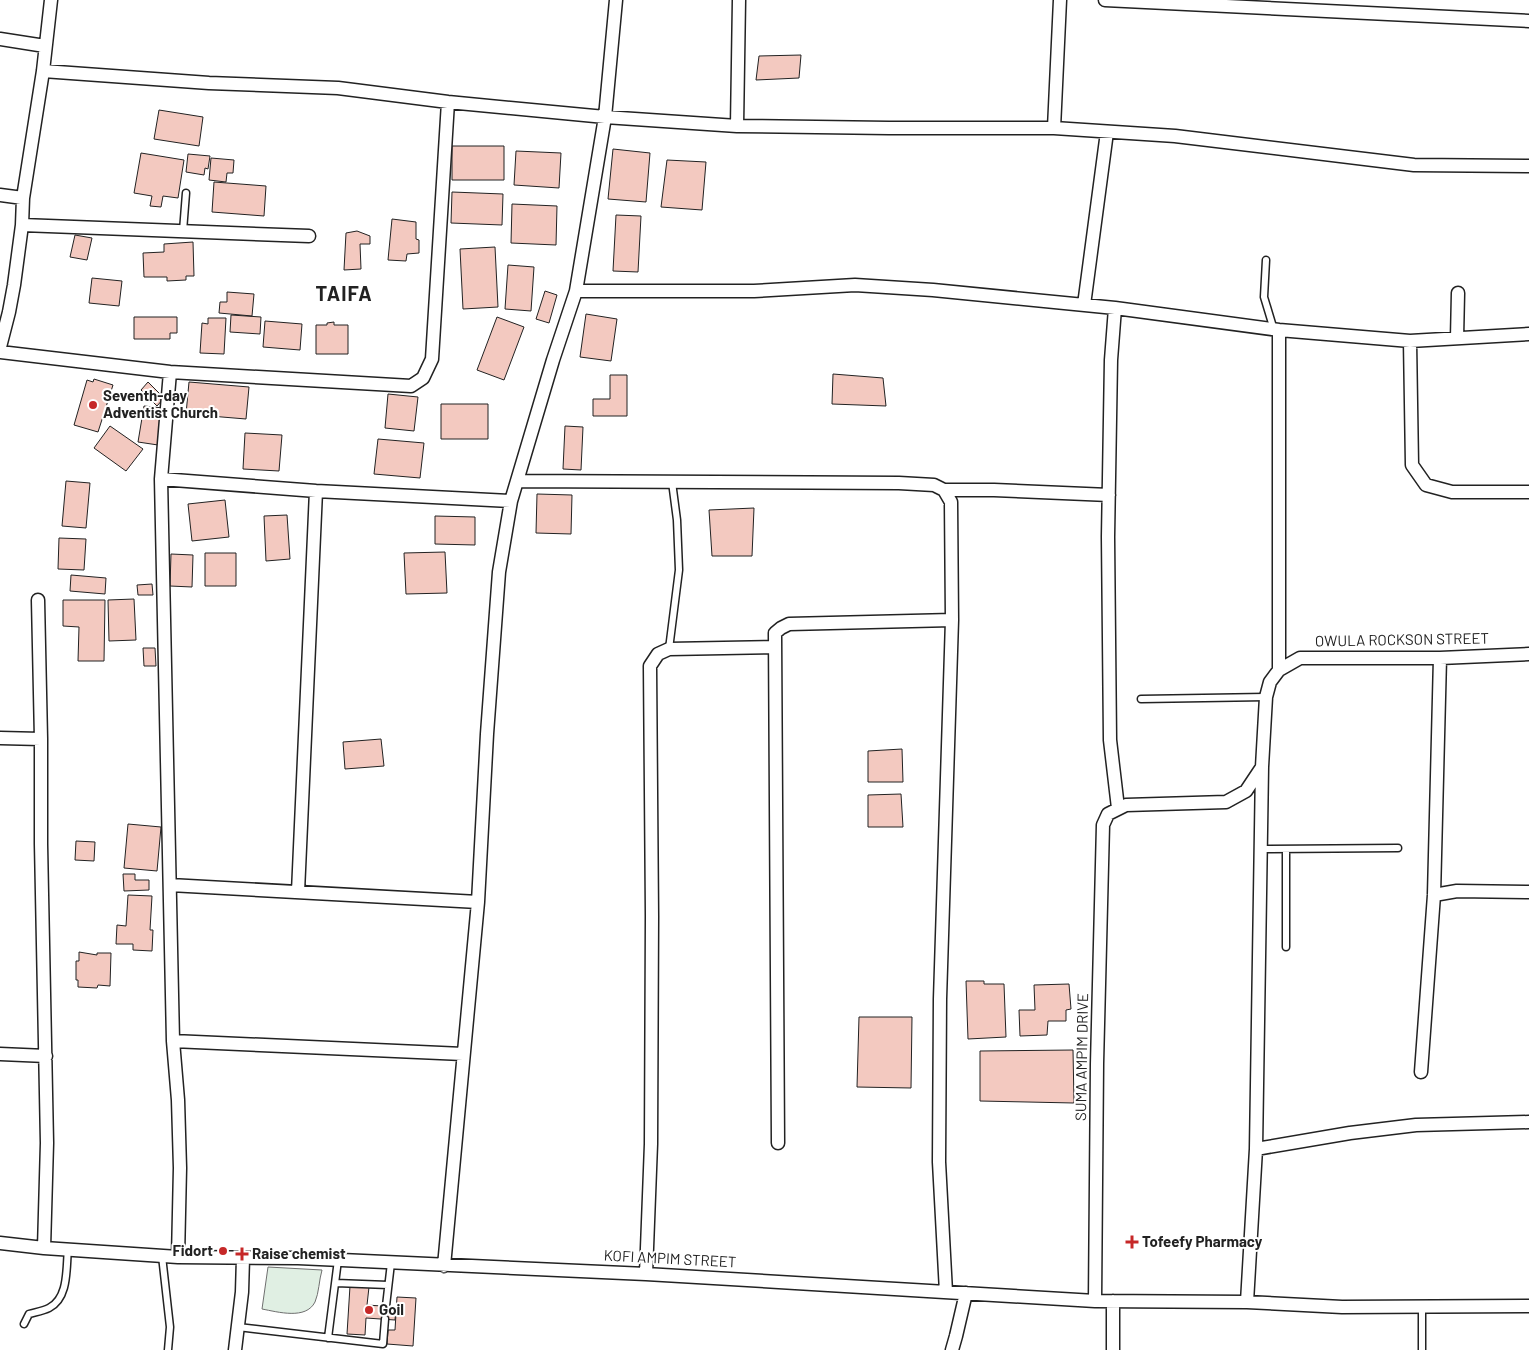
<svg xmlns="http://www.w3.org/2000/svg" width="1529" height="1350" font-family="Barlow,sans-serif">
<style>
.green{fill:#e0efe3;stroke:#6f6f6f}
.building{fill:#f3c9c0;stroke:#222}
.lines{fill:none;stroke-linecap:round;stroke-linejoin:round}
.service-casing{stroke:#222;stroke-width:9}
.minor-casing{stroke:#222;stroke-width:15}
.service{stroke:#fff;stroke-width:6}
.minor{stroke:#fff;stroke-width:12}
.poi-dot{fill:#c62828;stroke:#fff;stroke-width:2}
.labels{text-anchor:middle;stroke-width:4;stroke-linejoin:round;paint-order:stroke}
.poi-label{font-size:15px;font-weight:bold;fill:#222;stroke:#fff;text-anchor:start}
.street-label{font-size:15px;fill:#222;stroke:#fff}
.district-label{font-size:20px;font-weight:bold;letter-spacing:1px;fill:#222;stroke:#fff}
</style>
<rect width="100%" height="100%" fill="#fff"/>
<path class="green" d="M268,1267L322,1270C319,1280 319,1293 315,1302C306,1320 278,1312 262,1309Z"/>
<path class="building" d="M801,55L799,78L756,80L759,56Z
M159,110L203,117L199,146L154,139Z
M452,146H504V180H452Z
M613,149L650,153L646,202L608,199Z
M516,151L561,153L559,188L514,185Z
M141,153L184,160L178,198L163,196L161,207L150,206L152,196L134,193Z
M188,154L210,156L208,169L205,168L204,175L186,172Z
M211,158L234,160L233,173H227L226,182L209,180Z
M667,160L706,162L702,210L661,207Z
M214,182L266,186L264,216L212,212Z
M452,192L503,194L502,225L451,223Z
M512,204L557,206L556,245L511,243Z
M616,215L641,216L638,272L613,271Z
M392,219L416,222V239L419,240V253L407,254L406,261L388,260Z
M357,231L370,236V244H360L361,269L344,270L346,233Z
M75,235L92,238L87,260L70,257Z
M193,242L194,276H186V280L167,281V277H144L143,253L164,252V244Z
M495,247L498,307L463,309L460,249Z
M508,265L534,267L531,311L505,309Z
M92,278L122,281L119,306L89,303Z
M545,291L557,295L549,323L536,319Z
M227,292L254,294L252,316L219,313L220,302H227Z
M586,314L617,319L611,361L580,357Z
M231,315L261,317L260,334L230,332Z
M134,317H177V333H170V339H134Z
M497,317L524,327L504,380L477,370Z
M208,318H226L224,354L200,353L202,323L208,324Z
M265,321L302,324L300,350L263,347Z
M334,322V325H348V354H316V325H327V323Z
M833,374L883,378L886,406L832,404Z
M610,375H627V416H593V399H610Z
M94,379L113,385L98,432L74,425L87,380L93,382Z
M148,382L164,398L157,406L141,390Z
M189,382L249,387L246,419L186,414Z
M388,394L418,397L414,431L385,428Z
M441,404H488V439H441Z
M144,406L163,408L158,445L138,442Z
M110,426L143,449L126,471L94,448Z
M565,426L583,427L581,470L563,469Z
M245,433L282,435L279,471L243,469Z
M378,439L424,443L420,478L374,474Z
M66,481L90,483L86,528L62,526Z
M537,494L572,495L571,534L536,533Z
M225,500L229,537L192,541L188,504Z
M754,508L752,556H712L709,510Z
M287,515L290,559L266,561L264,516Z
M435,516L475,517V545L435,544Z
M59,538L86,539L84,570L58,569Z
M445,552L447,593L406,594L404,553Z
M205,553H236V586H205Z
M171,554L193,555L192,587L170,586Z
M71,575L106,578L105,594L70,591Z
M152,584L153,595H138L137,585Z
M134,599L136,640L109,641L108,600Z
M63,600H105L104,661H78L79,627L63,626Z
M143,648H155L156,666H144Z
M381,739L384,766L345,769L343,742Z
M902,749L903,782H868V751Z
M901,794L903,827H868V795Z
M128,824L161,827L157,871L124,868Z
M76,841L95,842L94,861L75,860Z
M123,874H135V880H149V890L124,891Z
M128,895L152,896L150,930H153L152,951L133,950V944H116L117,925L126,926Z
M79,952L97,955V953H111L110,986L98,985L97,988L78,987V980H76V961H79Z
M966,981H984V984H1004L1006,1037L968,1039Z
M1069,984L1071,1009L1066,1010V1021H1048L1047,1035L1020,1036L1019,1010H1035L1034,985Z
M859,1017H912L911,1088L857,1087Z
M1073,1050L1074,1103L980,1101V1051Z
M350,1286L369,1287L367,1305L396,1307L395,1320L366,1318L365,1335L347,1334Z
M397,1297L416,1298L413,1346L387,1344L388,1330H395Z"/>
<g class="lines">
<g class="service-casing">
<path id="service" d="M183,231L186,193
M1266,260L1264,297L1274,330
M669,649L679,570L677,520L672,482
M1141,699L1266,697
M1261,849L1398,848
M1286,849V947
M162,1256L170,1327L168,1350
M336,1283L388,1285
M386,1306L391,1263
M1422,1307V1350
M24,1324L29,1314C36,1312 43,1311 49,1308C69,1298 66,1268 68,1249
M238,1327L383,1344L385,1319
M328,1338L338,1260"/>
</g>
<g class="minor-casing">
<path id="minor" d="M1105,0L1529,21
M0,39L45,46
M43,71L209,83L338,88L448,102L605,117L737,126L889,128H1054L1175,136L1414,165L1529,166
M737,126L739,0
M1054,128L1060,0
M0,195L23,198
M22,225L309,236
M576,291H754L855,285L933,290L1115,308L1279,330L1410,341L1529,334
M1084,305L1107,132
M1115,308L1111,360L1108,537L1110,740L1118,808
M1457,338L1458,293
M1410,341L1412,465L1426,485L1452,492H1529
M0,347L9,312L14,285L22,225L23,198L43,71L51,0
M0,352L170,372L411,386L423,378L432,359L448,102
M170,372L161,479L173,1041L178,1100L180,1168L178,1257
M161,479L316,491L511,501
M517,481L899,483L934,485L944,490L951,502L952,620L940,999L939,1162L946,1292
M944,490H994L1109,495
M38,600L41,739V844L47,1143L44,1248
M1279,670L1300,658H1440L1529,654
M0,738L41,739
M170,885L478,902
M298,892L316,491
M1434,895L1457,891L1529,892
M173,1041L463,1054
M0,1054L46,1056
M1421,1072L1434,895L1440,658
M778,1143L775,633L781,628L789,624L952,620
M1256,1149L1350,1133L1416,1125L1529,1122
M0,1243L44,1248L178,1257L298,1258L646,1274L1095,1301L1247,1302L1342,1307L1529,1306
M444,1266L478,902L487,734L499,572L511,501L553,360L576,291L605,117L616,0
M646,1274L651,1144L652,916L650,666L658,654L669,649L775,647
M1095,1301L1097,1064L1103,825L1108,814L1126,805L1226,802L1246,791L1262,767
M1247,1302L1256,1149L1262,767L1266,697L1270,682L1279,670V330
M235,1350L242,1292L243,1258
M952,1350L956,1336L966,1293
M1113,1350V1301"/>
</g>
<use href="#service" class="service"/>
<use href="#minor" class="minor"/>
</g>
<g class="poi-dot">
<circle cx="93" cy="405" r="5"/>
<path d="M1129.5 1234.5h5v5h5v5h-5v5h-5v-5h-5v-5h5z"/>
<circle cx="223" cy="1251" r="5"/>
<path d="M239.5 1246.5h5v5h5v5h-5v5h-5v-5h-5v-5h5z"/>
<circle cx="369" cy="1310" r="5"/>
</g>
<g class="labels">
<g class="poi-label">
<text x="103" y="401">Seventh-day<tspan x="103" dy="17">Adventist Church</tspan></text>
<text x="1142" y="1247">Tofeefy Pharmacy</text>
<text x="213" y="1256" text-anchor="end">Fidort</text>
<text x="252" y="1259">Raise chemist</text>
<text x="379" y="1315">Goil</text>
</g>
<g class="street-label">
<text transform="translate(1402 640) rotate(-1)" y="5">OWULA ROCKSON STREET</text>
<text transform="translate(1082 1057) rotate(-89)" y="5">SUMA AMPIM DRIVE</text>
<text transform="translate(670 1259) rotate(3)" y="5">KOFI AMPIM STREET</text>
</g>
<g class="district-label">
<text x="344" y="301">TAIFA</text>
</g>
</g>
</svg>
